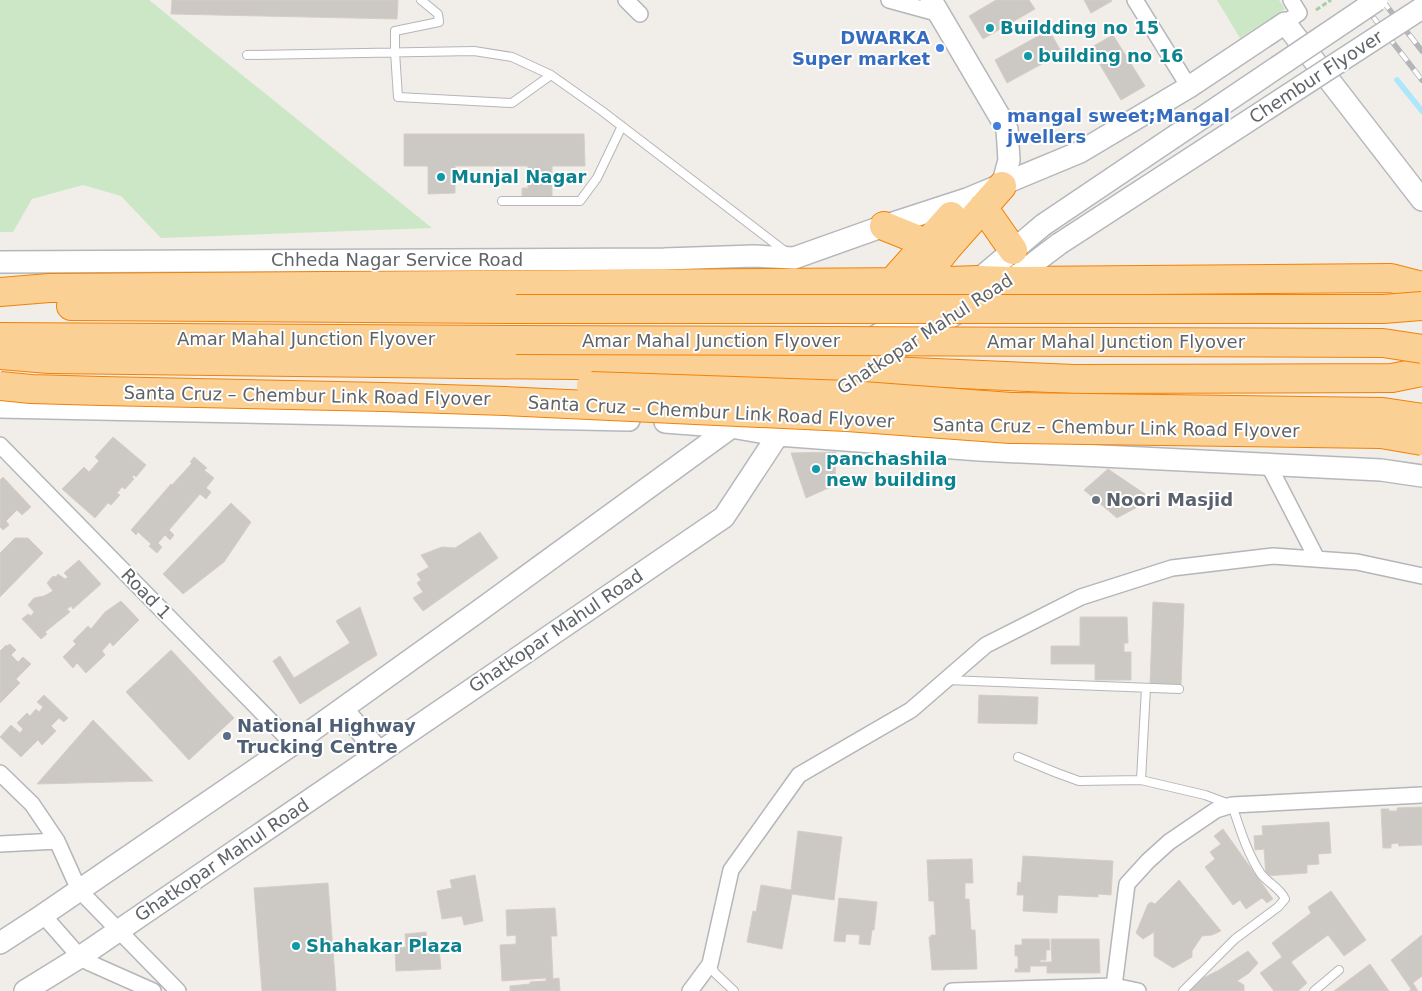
<svg xmlns="http://www.w3.org/2000/svg" width="1422" height="991" font-family="'DejaVu Sans',sans-serif">
<style>
.green{fill:#cbe7c6}
.lines{fill:none;stroke-linecap:round;stroke-linejoin:round}
.stream{stroke:#ace7fd;stroke-width:5.5}
.building{fill:#ccc8c4;stroke:#d6cec6}
.lane-casing{stroke:#b3b6ba;stroke-width:10}
.street-casing{stroke:#b3b6ba;stroke-width:18}
.secondary-casing{stroke:#b4b8bc;stroke-width:24}
.highway-casing{stroke:#f38105;stroke-width:30}
.path{stroke:#a3d0a7;stroke-width:3;stroke-dasharray:5 2.5;stroke-linecap:butt}
.lane{stroke:#fff;stroke-width:8}
.street{stroke:#fff;stroke-width:15}
.secondary{stroke:#fff;stroke-width:21}
.highway{stroke:#fbd095;stroke-width:28}
.rail-casing{stroke:#b4b5b6;stroke-width:5.5}
.rail{stroke:#fff;stroke-width:4;stroke-dasharray:11;stroke-linecap:butt}
.secondary-bridge-casing{stroke:#b4b8bc;stroke-width:24;stroke-linecap:butt}
.highway-bridge-casing{stroke:#f38105;stroke-width:30;stroke-linecap:butt}
.secondary-bridge{stroke:#fff;stroke-width:21}
.highway-bridge{stroke:#fbd095;stroke-width:28}
.culture-dot{fill:#0f9aa8;stroke:#fff;stroke-width:2}
.shop-dot{fill:#3f7fe0;stroke:#fff;stroke-width:2}
.worship-dot{fill:#6b7280;stroke:#fff;stroke-width:2}
.service-dot{fill:#5c6f8a;stroke:#fff;stroke-width:2}
.labels{text-anchor:middle;stroke-width:4;stroke-linejoin:round;paint-order:stroke}
.culture-label{font-size:18px;font-weight:bold;fill:#0d838f;stroke:#fff;text-anchor:start}
.shop-label{font-size:18px;font-weight:bold;fill:#366cbe;stroke:#fff;text-anchor:end}
.street-label{font-size:18px;fill:#5f6468;stroke:#fff}
.worship-label{font-size:18px;font-weight:bold;fill:#5b616d;stroke:#fff;text-anchor:start}
.service-label{font-size:18px;font-weight:bold;fill:#4e5e75;stroke:#fff;text-anchor:start}
</style>
<rect width="100%" height="100%" fill="#f1ede8"/>
<path class="green" d="M0,0H149L432,228L161,238L121,196L83,185L32,199L13,232H0Z
M1217,0H1279L1285,9L1240,38Z"/>
<g class="lines">
<path class="stream" d="M1397,80L1422,111"/>
</g>
<path class="building" d="M172,0H398L397,19L171,14Z
M996,0H1029L1035,9L983,39L969,16Z
M1084,0H1111L1112,1L1091,13Z
M1049,30L1062,53L1007,83L995,60Z
M1113,35L1145,86L1121,100L1090,48Z
M404,134H584L585,166H552V199L522,200V188H528V166H455V193L428,194V166H404Z
M113,437L146,465L136,477L134,475L132,477L134,479L125,489L122,487L117,493L120,495L111,505L108,503L95,518L62,489L84,467L89,472L99,461L95,457Z
M836,452L835,485L806,498L791,453Z
M194,457L207,468L204,470L214,478L206,488L211,492L206,499L200,494L169,530L174,535L170,540L165,535L158,543L162,547L157,553L149,546L151,544L138,532L136,535L131,530L171,484L172,485L192,463L190,462Z
M1108,469L1145,494L1143,504L1117,518L1084,490Z
M3,477L31,507L22,515L17,510L6,521L9,525L3,530L0,527V480Z
M231,503L251,522L224,562L183,594L163,574Z
M480,532L498,558L423,611L413,598L423,592L417,583L421,580L417,574L429,567L421,555L442,547L455,548Z
M15,538H28L43,553L0,597V553Z
M79,560L101,584L73,609L71,606L67,609L70,612L45,632L47,634L41,639L22,619L28,614L31,616L34,612L28,605L34,598L44,596L53,591L47,583L53,576L56,577L58,574L65,579L68,577L64,573Z
M121,601L139,620L113,646L110,642L102,651L105,655L86,673L77,663L73,668L63,657L76,644L73,641L88,626L91,629L105,612Z
M1153,602L1184,604L1181,685L1150,684Z
M360,607L377,655L300,704L273,661L280,656L294,678L350,643L336,621Z
M1080,617H1127L1128,643H1124V652H1131V680H1095V664H1051V646H1080Z
M10,644L16,650L11,655L18,662L23,657L31,664L16,679L20,683L0,703V651L6,645L7,646Z
M171,650L234,718L189,760L126,692Z
M44,695L68,718L64,722L59,718L51,726L56,731L42,745L38,740L21,757L0,737L11,725L20,733L23,729L17,723L27,713L30,716L36,709L39,712L43,707L37,702Z
M979,695L1038,697L1037,724L978,723Z
M93,720L153,781L37,784Z
M1422,807V845L1399,846L1398,843L1391,844V848H1383L1381,809H1389V811H1397V808Z
M1329,822L1331,853L1318,854L1319,864L1307,865V873L1266,876L1264,849L1255,850L1254,836L1263,835L1262,826Z
M1223,829L1273,899L1267,903L1262,898L1246,909L1240,900L1233,905L1205,867L1215,859L1210,852L1221,844L1214,836Z
M798,831L842,837L834,900L792,894L782,949L747,942L753,911L756,912L761,885L791,890Z
M1023,856L1113,861L1111,895L1098,894V897L1058,895L1057,913L1023,911L1024,895H1017L1018,882L1021,883Z
M972,859L973,883H965V899H969L971,930H975L977,969L932,970L929,937H931V935H936L934,901H929L927,860Z
M475,875L483,921L464,925L462,916L442,919L437,891L452,888L450,880Z
M1179,880L1221,931L1212,935L1202,936L1192,951V957L1173,968L1154,956V932L1143,939L1136,933L1148,904L1151,902L1155,904Z
M328,883L336,991H262L254,888Z
M1331,891L1366,940L1344,956L1328,935L1291,962L1307,983L1298,991H1274L1260,973L1282,957L1272,943L1311,913L1308,907Z
M839,898L877,902L874,930H872L870,945L859,944L860,935L846,934L845,942L834,941Z
M555,908L557,936H551L553,979L559,978L560,991H510V986L530,984V982L546,981V978L502,981L500,945L516,944V935L507,936L506,910Z
M426,932L427,949L439,948L441,969L396,971L395,948L406,947L405,934Z
M1422,935V976L1413,983L1418,991H1409L1411,989L1391,960Z
M1022,939H1049L1050,950H1046V960H1040V962H1052L1051,939H1099L1100,973H1047V966H1030V972H1015V969H1018V956H1015V945H1022Z
M1248,951L1258,963L1249,973L1237,981L1244,985V991H1190L1191,984L1219,970Z
M1370,964L1389,991H1334Z"/>
<g class="lines">
<g class="lane-casing">
<path id="lane" d="M421,0L438,14L439,22L395,31V52L398,97L512,103L551,75
M247,55L474,51L512,57L551,75L602,111L786,252
M502,201H580L597,178L622,126
M947,680L1179,689
M1146,688L1141,780L1205,795L1232,805C1240,829 1247,853 1261,874C1268,883 1280,888 1285,899L1278,907L1235,939L1183,991
M1018,757L1057,773L1079,781L1141,780
M710,964L715,973L734,991
M1314,991L1339,970"/>
</g>
<g class="street-casing">
<path id="street" d="M626,0L640,14
M889,0L940,14
M1135,0L1189,87
M1285,23L1299,13L1291,0
M0,445L293,744
M1268,464L1317,559
M0,773L32,804L57,841L79,890L178,991
M0,844L57,841
M43,915L80,957L90,963L153,991
M1114,986L1127,884L1148,861L1169,842L1216,810L1232,805L1422,795
M690,991L710,964L731,870L799,775L911,710L986,645L1081,597L1172,568L1273,556L1357,562L1422,576
M952,991L1114,986L1138,991"/>
</g>
<g class="secondary-casing">
<path id="secondary" d="M931,0L1007,129L1009,160L1002,186
M0,262L664,259L754,256L794,258L884,226L967,199L1080,152L1189,87L1285,23L1422,200
M971,283L978,280L1043,225
M816,369L925,309
M859,372L1010,281L1059,244
M0,407L629,420
M665,422L731,427L778,435L980,450L1381,470L1422,476
M342,709L379,752
M0,943L43,915L293,744L476,613L737,423
M25,991L80,957L724,517L778,435L788,428"/>
</g>
<g class="highway-casing">
<path id="highway" d="M983,207L1013,250
M884,226L926,243
M892,282L951,216
M920,282L948,247L1002,186
M0,292L49,288L920,282L978,280L1010,281L1391,278L1422,286
M71,306L516,309
M0,337L516,340
M0,355L49,359L818,368L1074,379L1392,378L1422,372"/>
</g>
<path class="path" d="M1316,10L1331,0"/>
<use href="#lane" class="lane"/>
<use href="#street" class="street"/>
<use href="#secondary" class="secondary"/>
<use href="#highway" class="highway"/>
<g class="rail-casing">
<path id="rail" d="M1360,0L1422,80
M1382,0L1422,51"/>
</g>
<use href="#rail" class="rail"/>
<g class="secondary-bridge-casing">
<path id="secondary-bridge" d="M1043,225L1377,0
M1059,244L1422,8"/>
</g>
<g class="highway-bridge-casing">
<path id="highway-bridge" d="M516,309H1383L1422,306
M516,340L1383,343L1422,349
M0,386L31,389L101,391L383,397L505,401L847,417L1010,429L1381,434L1422,441
M591,386L849,395L1011,407L1383,412L1422,418"/>
</g>
<use href="#secondary-bridge" class="secondary-bridge"/>
<use href="#highway-bridge" class="highway-bridge"/>
</g>
<g class="culture-dot">
<circle cx="990" cy="28" r="5"/>
<circle cx="1028" cy="56" r="5"/>
<circle cx="441" cy="177" r="5"/>
<circle cx="816" cy="469" r="5"/>
<circle cx="296" cy="946" r="5"/>
</g>
<g class="shop-dot">
<circle cx="940" cy="48" r="5"/>
<circle cx="997" cy="126" r="5"/>
</g>
<circle class="worship-dot" cx="1096" cy="500" r="5"/>
<circle class="service-dot" cx="227" cy="736" r="5"/>
<g class="labels">
<g class="culture-label">
<text x="1000" y="34">Buildding no 15</text>
<text x="1038" y="62">building no 16</text>
<text x="451" y="183">Munjal Nagar</text>
<text x="826" y="465">panchashila<tspan x="826" dy="21">new building</tspan></text>
<text x="306" y="952">Shahakar Plaza</text>
</g>
<g class="shop-label">
<text x="930" y="44">DWARKA<tspan x="930" dy="21">Super market</tspan></text>
<text x="1007" y="122" text-anchor="start">mangal sweet;Mangal<tspan x="1007" dy="21">jwellers</tspan></text>
</g>
<g class="street-label">
<text transform="translate(1316 77) rotate(-33)" y="6">Chembur Flyover</text>
<text x="397" y="266">Chheda Nagar Service Road</text>
<text transform="translate(925 334) rotate(-33)" y="6">Ghatkopar Mahul Road</text>
<text x="306" y="345">Amar Mahal Junction Flyover</text>
<text x="711" y="347">Amar Mahal Junction Flyover</text>
<text x="1116" y="348">Amar Mahal Junction Flyover</text>
<text transform="translate(307 396) rotate(1)" y="6">Santa Cruz – Chembur Link Road Flyover</text>
<text transform="translate(711 412) rotate(3)" y="6">Santa Cruz – Chembur Link Road Flyover</text>
<text transform="translate(1116 428) rotate(1)" y="6">Santa Cruz – Chembur Link Road Flyover</text>
<text transform="translate(146 594) rotate(46)" y="6">Road 1</text>
<text transform="translate(556 631) rotate(-34)" y="6">Ghatkopar Mahul Road</text>
<text transform="translate(222 860) rotate(-34)" y="6">Ghatkopar Mahul Road</text>
</g>
<g class="worship-label">
<text x="1106" y="506">Noori Masjid</text>
</g>
<g class="service-label">
<text x="237" y="732">National Highway<tspan x="237" dy="21">Trucking Centre</tspan></text>
</g>
</g>
</svg>
